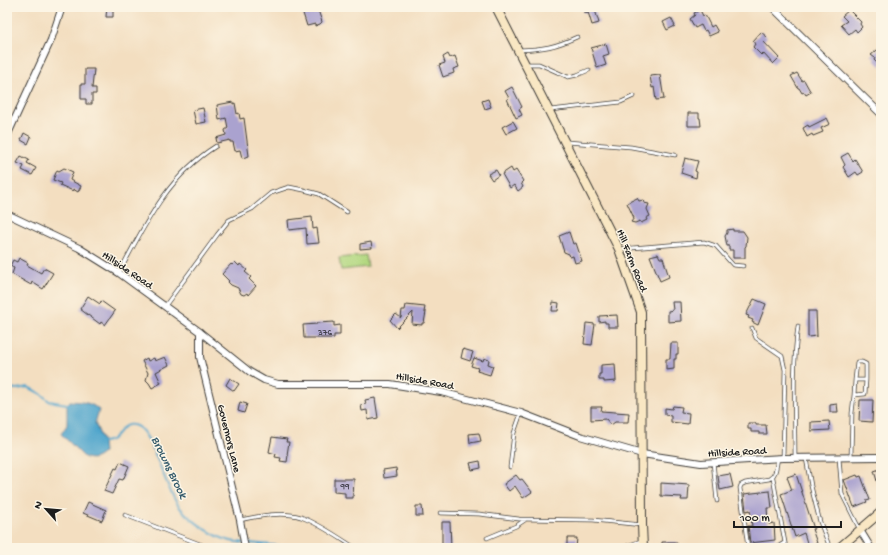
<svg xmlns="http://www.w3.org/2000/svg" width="888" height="555" font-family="'Gochi Hand',sans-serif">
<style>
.green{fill:#b3d881;stroke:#687a4e}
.water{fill:#50a5cc;stroke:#366074}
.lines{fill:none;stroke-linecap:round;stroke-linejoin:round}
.stream{stroke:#50a5cc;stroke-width:2}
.building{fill:#aaa2cf}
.service-casing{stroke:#3c3935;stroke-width:4.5}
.minor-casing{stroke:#3c3935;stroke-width:8}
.secondary-casing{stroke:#3c3935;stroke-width:10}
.service{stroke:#fff;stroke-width:3}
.minor{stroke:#fff;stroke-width:6}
.secondary{stroke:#f9e7c3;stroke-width:8}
.labels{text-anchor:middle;stroke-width:3;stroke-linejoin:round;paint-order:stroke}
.number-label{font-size:9px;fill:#403e49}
.street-label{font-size:11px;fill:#1c1c1c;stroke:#fcf5e5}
.water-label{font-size:12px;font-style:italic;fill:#335a6b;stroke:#fcf5e5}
</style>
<rect width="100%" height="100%" fill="#fcf5e5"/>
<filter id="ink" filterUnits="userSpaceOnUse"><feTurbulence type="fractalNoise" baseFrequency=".025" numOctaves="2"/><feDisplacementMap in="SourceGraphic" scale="8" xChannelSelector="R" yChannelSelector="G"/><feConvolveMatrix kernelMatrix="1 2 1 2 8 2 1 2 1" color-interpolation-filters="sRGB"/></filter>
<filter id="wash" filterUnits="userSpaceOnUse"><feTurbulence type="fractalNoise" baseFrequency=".012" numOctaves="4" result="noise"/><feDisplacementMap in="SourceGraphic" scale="16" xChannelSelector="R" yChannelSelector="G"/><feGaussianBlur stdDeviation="0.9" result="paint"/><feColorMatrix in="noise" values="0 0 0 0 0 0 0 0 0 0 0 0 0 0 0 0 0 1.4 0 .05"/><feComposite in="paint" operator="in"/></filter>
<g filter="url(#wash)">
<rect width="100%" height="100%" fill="#f3dec0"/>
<path class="green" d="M366,255L368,267L341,270L339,258Z"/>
<path class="water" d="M70,401C82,402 91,402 99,410L95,423L103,442L104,452C98,458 92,461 84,457L61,434L67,425V404Z"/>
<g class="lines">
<path class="stream" d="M7,388L17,389L28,387L41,394L49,401L67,404L68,406
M102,442C104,442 109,441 111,440C119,435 123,419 138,427C153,435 167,495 182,510C193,522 216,538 231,541C241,543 251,543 261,544C271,545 283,545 291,548"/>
</g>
<g id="blocks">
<path class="building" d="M107,7H113V17H106Z
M301,7H317L322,22L320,24L315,26V24L307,26Z
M582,7H599L595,10L599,23L592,25L588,12L584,13Z
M700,10L703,16L705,15L711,27L714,25L718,32L709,36L706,30L704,31L701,25L695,28L690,19L695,15L694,13Z
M849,10L861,22L860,24L862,27L857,32L855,29L849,34L841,25L847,21L842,16Z
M671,18L675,26L667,30L663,22Z
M761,32L767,37L763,41L779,58L773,64L763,53L761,55L753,47L755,44L753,41Z
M606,44L609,54L603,56L606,65L597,68L591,48Z
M881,47V67L874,60L875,58L871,55Z
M448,54L450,58L455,56L459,67L453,69L454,73L443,77L439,65L445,63L443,57Z
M85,69H94L92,88H96V94H92V104H86V99H81V84H85Z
M797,73L802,81L804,80L809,89L811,92L806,95L804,92L802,93L799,88H798L791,76Z
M660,75L664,99L656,100L654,87L652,88L650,76Z
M512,87L522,107L519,109L522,115L516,118L507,99L509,98L505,91Z
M488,99L491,107L485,109L482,101Z
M233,102V104L235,103L237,114L239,113L240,119L244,118L249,156L242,158L240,150L235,151L233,142H230V140L217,143L216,138L226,135L225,130L228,128L226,118L219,120L217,105Z
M203,108L206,122L196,124L193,110Z
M688,113H699V118H700L701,126H688Z
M827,118L830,124L821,128L823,132L813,136L812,134L807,137L803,128L808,125L809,127Z
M513,121L517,128L506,134L502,127Z
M24,133L31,137L28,144L21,140Z
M848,153L853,161L855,159L863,172L858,175L856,172L849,177L843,167L845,165L841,157Z
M21,156L29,160L27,163L36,168L32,175L22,170L24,166L17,163Z
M685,158L698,161L695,171L697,172L696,178L681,173Z
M64,168L73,172L70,180L81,186L78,192L73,189V191L60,185L61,183L53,180L57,170L59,171Z
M511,168L513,172L516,170L523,181L521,183L523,187L518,191L514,185L510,188L502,174Z
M496,170L499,175L492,180L488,174Z
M637,198L639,201L643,200L644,203L649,204L647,209L650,216L646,218L647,220L641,223L640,221L635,223L631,222L634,218L627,203Z
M312,217L313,229L317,228L319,243L307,244L306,228L289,230L288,220Z
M733,229V231H743L747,237L746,246L745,247V258H733V250H729V246H727L725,236L727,233V230Z
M569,232L573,244L576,243L582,261L575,263L573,256L570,257L569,254L564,252L559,236Z
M371,242L372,248L360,249V244Z
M658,254L660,258H663L669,277L660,281L650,256Z
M19,258L28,263L27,265L41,273L44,268L53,273L43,289L32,282L31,285L12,274L14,268L10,266L13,260L17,262Z
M235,262L239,266L240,264L247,270L245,272L251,277L249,279L256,286L248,295L247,293L244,295L241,294L238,288L231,285L228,282L229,281L222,274L231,264L232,265Z
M88,296L100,304L101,301L115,311L105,325L101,322L100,324L80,309Z
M754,299L766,304L758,325L752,322L753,320L748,318L749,316L746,315Z
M553,302L559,303L558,311H552Z
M672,302H680L681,321L668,322V311L673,310Z
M406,305L425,307L424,312H426L424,323H422V325L412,324L413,312L397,328L390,320L396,314L401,318L402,310H405Z
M808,311H816L817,336L808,337Z
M617,315L618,327H608V323H605V321L599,322V316Z
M334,322V326L340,325V335H334V338H304L303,325L317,324V323Z
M586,323L595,324L592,345L584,344Z
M671,343H678V354H676V359H674V369L666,370V359H670Z
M463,349L473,352L470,361L461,358Z
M165,357L169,365L156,372L161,383L152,388L149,383L146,380L148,373L142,361L147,358L148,361L154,358L155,361Z
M474,358L483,361L484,358L489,360L488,364L493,366L490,375L477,371L478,368L471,366Z
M615,364L616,381L604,382V380H599V374H601V365Z
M230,378L239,384L234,391L226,385Z
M375,398L378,418L368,420L367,410L362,411L361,405L366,404L365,400Z
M860,400H873L872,422L859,421Z
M240,402L247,404L244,413L238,411Z
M837,404L838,412H830V405Z
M673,406L682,407L681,412L689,413L688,424L671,422V416L665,415V408L672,409Z
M591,407H602L601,411L629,413L628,422H615L611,425L606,419L591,420Z
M829,421L830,430L811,431V422Z
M748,423H756V425H766L767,434H759V432H751V429H748Z
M479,433L481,441L470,443L469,434Z
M272,437L287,439L286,442H289L287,455H288L287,462L280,461L281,458L275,457L276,454L269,452Z
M480,461L481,468L472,470L470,463Z
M120,462L129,466L123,480L119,479L112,494L104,491L115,468L117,469Z
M396,468L397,476L384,478L383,470Z
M880,469L881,490L880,491L874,471Z
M730,474L733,487L720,490L718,476Z
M796,474L814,529H812L817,543L808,546L804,533L795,537L781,494L792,490L787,477Z
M516,475L520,480L522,479L532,492L523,498L515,486L509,491L504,484Z
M857,475L858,477L861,476L870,500L866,501L867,502L854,507L844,480Z
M334,479H354L353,498H345V493L334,492Z
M661,483L689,485L688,500H681L682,497L661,496Z
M770,491L772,508H767L768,521L769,524L774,523L775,540L750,543L748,526H752L750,510L746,511L744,494Z
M88,502L106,510L102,521L83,513Z
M416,506H422L423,516H416Z
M442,522H450L451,548H442Z
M567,538H577L576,548H567Z
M662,542H677L678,548H662Z"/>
</g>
</g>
<g filter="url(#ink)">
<use href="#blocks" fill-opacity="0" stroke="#3c3935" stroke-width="1"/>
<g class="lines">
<g class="service-casing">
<path id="service" d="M519,50C544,49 555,47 577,37
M526,64H539L568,77L577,75L589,70
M550,110L621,102L634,96
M567,142L631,147L675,155
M620,249L704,242L716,246L733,265L743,266
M119,273C145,224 168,176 216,146
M165,306L217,235L229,220L252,209L271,193L289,187L304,190L319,194L347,212
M752,328L756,338L782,356L785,370L783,458
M855,380L857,362H862L866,364V380
M851,457L852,413L854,395L865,394L866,380H855L854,395
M795,458C795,414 792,369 798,326
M806,458L811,486L820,522L830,548
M839,458L842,494L860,530
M713,462L717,501
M510,467L514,433L521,413
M773,478L786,548
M440,513L479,514L519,519L593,520L642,525
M125,515L210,548
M240,520C259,516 282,511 301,517C320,524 338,537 355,548
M487,538L516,526L525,520
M621,548L641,541
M748,548L740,488L741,485L745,483L769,479C777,475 776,466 778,458
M776,548L784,543"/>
</g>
<g class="minor-casing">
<path id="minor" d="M772,7L881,114
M7,136L51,40L62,7
M7,214L79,248L119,273L200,332L250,372L264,380L278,384H390L441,392L521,413L580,436L642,454L701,463L783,458L881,457
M200,332V357L240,520L245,548
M860,530L871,548"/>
</g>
<g class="secondary-casing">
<path id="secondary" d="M496,7L619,249L641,312L642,525L643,548
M839,548L881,512"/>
</g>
<use href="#service" class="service"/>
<use href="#minor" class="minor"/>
<use href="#secondary" class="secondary"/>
</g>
</g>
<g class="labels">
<g class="number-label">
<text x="325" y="335">376</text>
<text x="345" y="489">99</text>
</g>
<g class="street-label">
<text transform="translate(633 260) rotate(68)" y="4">Hill Farm Road</text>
<text transform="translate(128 269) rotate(34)" y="4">Hillside Road</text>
<text transform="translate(425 380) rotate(10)" y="4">Hillside Road</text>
<text transform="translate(230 438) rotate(76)" y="4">Governors Lane</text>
<text transform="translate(737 451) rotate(-3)" y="4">Hillside Road</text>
</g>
<g class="water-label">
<text transform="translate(170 467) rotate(64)" y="4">Browns Brook</text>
</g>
</g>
<rect width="888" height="555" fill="none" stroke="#fcf5e5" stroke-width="24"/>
<g transform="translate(46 509) rotate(297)" stroke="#fcf5e5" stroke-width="3" paint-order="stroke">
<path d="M0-3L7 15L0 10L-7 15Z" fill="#1c1c1c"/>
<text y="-6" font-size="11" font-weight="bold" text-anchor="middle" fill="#1c1c1c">N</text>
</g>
<path d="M734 521v6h107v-6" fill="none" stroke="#1c1c1c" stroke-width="2"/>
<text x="740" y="521" font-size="12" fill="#1c1c1c" stroke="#fcf5e5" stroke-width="3" paint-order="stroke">100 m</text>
</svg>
